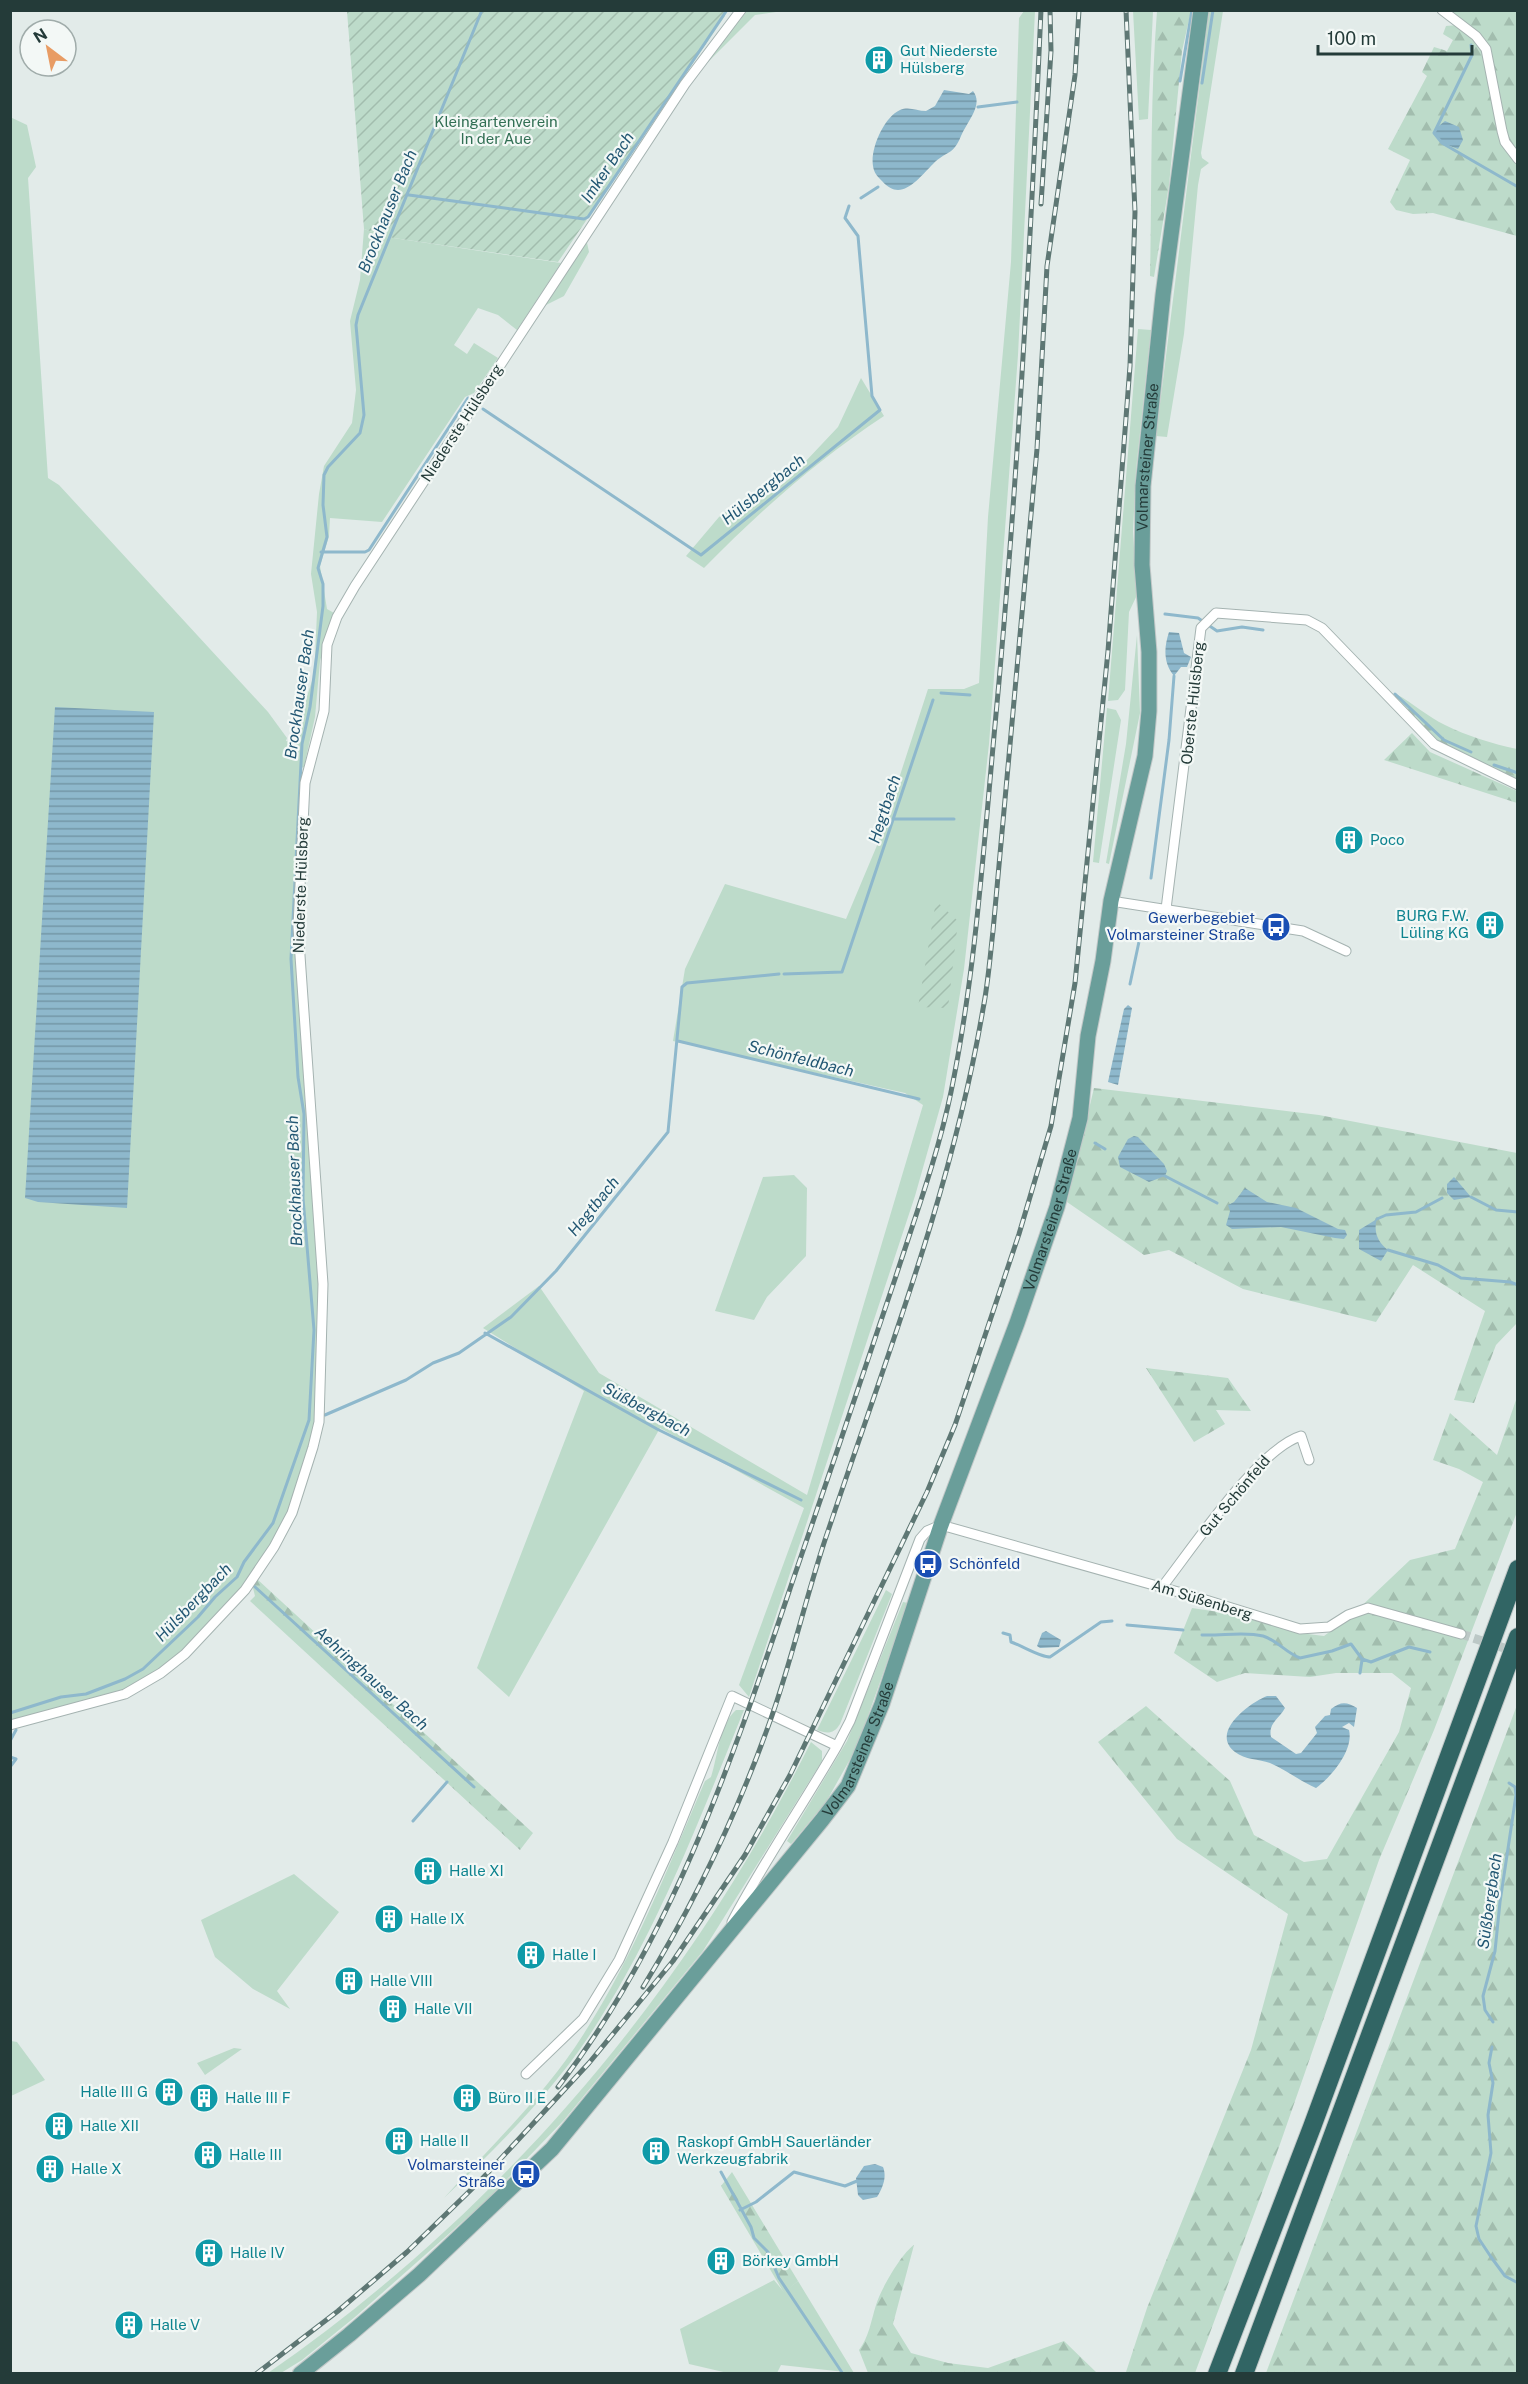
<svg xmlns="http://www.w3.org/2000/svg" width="1528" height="2384" font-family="'Public Sans',sans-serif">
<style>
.green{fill:#bddbca}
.forest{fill:url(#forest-firs)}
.garden{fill:url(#garden-furrows)}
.water{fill:url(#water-rules)}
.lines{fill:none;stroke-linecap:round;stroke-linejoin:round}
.stream{stroke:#8eb8cc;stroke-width:3}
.minor-tunnel{stroke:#bcc8c6;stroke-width:9;stroke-dasharray:9 4.5;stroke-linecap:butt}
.minor-casing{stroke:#a5b3b1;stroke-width:11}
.primary-casing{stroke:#c2c8c8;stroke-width:17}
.motorway-casing{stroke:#c2c8c8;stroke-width:20}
.minor{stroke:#fff;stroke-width:9}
.primary{stroke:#6a9e9a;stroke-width:15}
.motorway{stroke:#316564;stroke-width:18}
.rail-casing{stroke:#5e7774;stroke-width:5}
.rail{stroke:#f3f8f6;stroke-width:3;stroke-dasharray:9;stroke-linecap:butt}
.labels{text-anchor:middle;stroke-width:4.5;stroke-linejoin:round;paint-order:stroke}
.culture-label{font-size:15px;fill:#0d838f;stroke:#f3f8f6;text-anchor:start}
.park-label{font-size:15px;fill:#316f54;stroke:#f3f8f6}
.street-label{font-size:15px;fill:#243b39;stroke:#f3f8f6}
.transit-label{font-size:15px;fill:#164399;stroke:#f3f8f6;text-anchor:end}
.water-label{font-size:16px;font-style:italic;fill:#225773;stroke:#f3f8f6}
</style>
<defs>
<pattern id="forest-firs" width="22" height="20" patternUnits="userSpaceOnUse" patternTransform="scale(1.5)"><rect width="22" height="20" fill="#bddbca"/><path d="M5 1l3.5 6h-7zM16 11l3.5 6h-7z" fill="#a2bdae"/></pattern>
<pattern id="garden-furrows" width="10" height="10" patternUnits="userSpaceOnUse" patternTransform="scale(1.5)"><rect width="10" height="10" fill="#bddbca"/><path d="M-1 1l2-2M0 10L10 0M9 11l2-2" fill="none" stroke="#a2bdae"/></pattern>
<pattern id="water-rules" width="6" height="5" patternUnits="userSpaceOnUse" patternTransform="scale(1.5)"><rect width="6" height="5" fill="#8eb8cc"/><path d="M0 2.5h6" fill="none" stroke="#7497a7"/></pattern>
</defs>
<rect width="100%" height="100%" fill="#e2ebe9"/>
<path class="green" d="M747,11H783L755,15L697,73Z
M1024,11H1035L1018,355L989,744L964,969L943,1097L915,1196L749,1697L739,1685L804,1508L660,1428L509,1697L477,1668L584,1391L483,1328L539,1286L599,1373L807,1495L923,1105L905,1093L673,1041L685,969L725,884L846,919L878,843L928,689H964L979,683L988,517L1011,262L1019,18Z
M1133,11H1153L1148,119L1139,120Z
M1209,11H1223L1201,153L1202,158L1209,163L1201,169L1198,185L1184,334L1167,437L1156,436Z
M10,117L27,125L36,167L28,178L48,478L59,485L268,712L287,738L286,741L292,742L313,678L315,658L317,612L311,574L319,494L324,466L352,423L356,390L350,321L360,280L364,229L387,237L561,263L517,330L498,315L478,308L454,345L467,354L474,343L498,358L474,393L465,397L382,522L330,518L329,536L320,566L327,609L334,613L320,661L315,717L304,767L301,768L292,938L298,927L323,1284L319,1411L292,1513L253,1578L185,1654L125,1694L10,1725Z
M586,238L589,252L564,296L540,308Z
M1138,329L1151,330L1136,470L1133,532L1137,595L1129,612L1125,690L1118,700L1108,701Z
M861,378L884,416C817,460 759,512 704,568L686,556L719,517L735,505L747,503L767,491H774L789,479L838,427Z
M1137,635L1140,713L1109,864L1106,863L1126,744Z
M1107,708L1116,710L1121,720L1099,863L1093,862Z
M794,1175L807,1188L806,1256L767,1297L754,1320L715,1311L763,1177Z
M886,1590L892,1594L840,1724C834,1734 827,1734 817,1730Z
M903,1602L908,1603L857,1747L826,1802L791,1844L787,1841L847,1741Z
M736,1710H744C698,1823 655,1937 587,2039C547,2098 495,2149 444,2198C491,2146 545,2095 583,2035C634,1956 668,1867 705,1781L711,1777C718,1756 719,1725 736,1710Z
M811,1742L822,1751V1761L703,1951L564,2120L486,2201L355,2317L302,2360L281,2373H268C500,2212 685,1995 811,1742Z
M294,1874L339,1912L277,1991L290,2009L253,1989L215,1957L201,1920Z
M11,2041L17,2042L45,2080L11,2096Z
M234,2048L242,2049L205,2075L197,2063Z
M774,2280L784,2292L798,2281L854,2373L781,2365L777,2373L732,2374L689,2364L680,2329Z"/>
<path class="forest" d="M1157,11H1191L1182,51L1169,185L1154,277L1150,276C1152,188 1150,99 1157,11Z
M1450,11H1517V156L1508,141L1487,44L1483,37Z
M1457,25L1474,38L1482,48L1497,125L1517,163V236L1433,213L1413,214L1396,210L1390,202L1410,160L1388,149L1427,76L1422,72L1434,47L1447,51L1453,40L1443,34L1446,26Z
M1396,694C1413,703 1428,717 1445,725C1467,736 1493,744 1517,749V780L1433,739L1394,697Z
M1412,733L1430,752L1517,791V803L1384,760Z
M1094,1088L1319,1115L1517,1153V1323L1496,1345L1474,1403L1454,1400L1485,1311L1413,1265L1376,1322L1243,1289L1169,1250L1144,1255L1067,1202Z
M1146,1368L1228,1378L1251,1411L1216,1410L1225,1424L1194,1442Z
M1517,1397V1512L1434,1730L1379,1860L1279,2147L1195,2373H1118L1126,2372L1147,2308L1251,2050L1288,1914L1177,1839L1098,1742L1146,1706L1230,1781L1254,1835L1304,1862L1327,1859L1399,1732L1411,1688L1392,1673H1336L1310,1677L1245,1673L1217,1682L1174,1653L1192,1608L1232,1614L1300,1633L1324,1636L1351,1616L1410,1560L1455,1549L1483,1482L1459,1469L1433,1460L1450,1413L1497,1455Z
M257,1579L533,1833L520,1850L250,1601L255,1596L253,1588Z
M1517,1705V2373H1266Z
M732,2172L798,2281L784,2293L721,2186Z
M914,2245L893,2324L911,2353L948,2363L988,2368L1064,2341L1097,2373H868L859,2350C869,2337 871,2321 876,2305C881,2289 901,2254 914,2245Z"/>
<path class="garden" d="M347,11L725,10V16L558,262L387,237L364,229Z
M936,901L958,921L948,1008L918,1007Z"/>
<path class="water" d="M944,90L969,94L973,91C984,105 967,121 961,136C953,156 947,150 933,164C918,179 901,203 882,181C877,176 874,173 873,166C870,149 884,117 900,110C909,106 917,111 926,111L935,106Z
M1445,121L1459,127L1463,140L1458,149L1442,143L1434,133L1435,129Z
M1169,632L1179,633L1184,653L1191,657L1187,667H1181L1174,676C1163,663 1164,647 1169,632Z
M55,707L154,712L127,1208L38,1202L25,1198Z
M1128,1005L1132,1008L1118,1085L1108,1082L1124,1009Z
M1134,1136L1138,1137L1164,1164L1167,1171L1165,1176L1149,1182L1120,1167L1118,1157L1128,1139Z
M1454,1177L1471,1197L1454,1200L1447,1193V1184Z
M1245,1188L1267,1202L1296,1208L1338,1229L1345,1230L1347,1235L1344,1239L1335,1238L1281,1227L1232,1229L1226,1225L1230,1211L1228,1205L1234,1202Z
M1377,1219C1373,1232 1378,1242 1388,1250L1381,1261L1359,1249V1230Z
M1046,1631L1061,1640L1059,1647L1040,1648L1037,1646L1042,1633Z
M1267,1696H1276L1285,1708C1279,1719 1268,1723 1271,1737L1296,1754L1301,1753L1317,1733L1315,1727L1325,1716L1330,1715L1331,1709C1341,1701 1347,1702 1357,1708L1354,1727L1349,1723L1342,1727L1349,1730C1354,1750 1331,1777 1316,1788C1300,1781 1286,1770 1270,1763C1259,1759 1245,1760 1235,1752C1209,1732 1251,1702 1267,1696Z
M875,2164L883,2167C887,2177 883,2187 877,2197L863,2200L858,2195L856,2178L864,2166Z"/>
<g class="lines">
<path class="stream" d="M1471,45L1472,55L1434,133L1442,143L1518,187
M1180,81L1192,10
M1202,83L1213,10
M978,107L1017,102
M409,195L584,219L588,217L727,10
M861,198L878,187
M483,409L701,555L880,410L872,396L858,236L845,218L849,206
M321,552H365L369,550L468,398
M1165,614L1198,618L1217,631L1242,627L1263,630
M941,693L970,695
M1395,694L1444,740L1471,752
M1494,765L1518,773
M894,819H954
M1151,878L1169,740L1174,676
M784,974L842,972L933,700
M1130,984L1140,937
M678,1041L919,1099
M1095,1143L1105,1149
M1165,1176L1217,1203
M1471,1197L1496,1210L1518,1212
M1377,1219L1386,1215L1416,1212L1442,1198
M1388,1250L1438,1265L1461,1278L1510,1282L1518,1285
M485,1333L657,1429L801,1500
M325,1415L406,1380L433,1363L459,1353L511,1317L556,1271L668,1132L682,987L687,983L779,974
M254,1586L474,1787
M1127,1625L1183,1630
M1003,1633L1010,1635L1011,1642C1023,1646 1040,1657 1050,1657L1101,1622L1112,1621
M1202,1635C1222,1636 1244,1631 1263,1636C1277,1640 1286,1653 1300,1658L1332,1651L1351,1644L1362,1659L1371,1662L1409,1647L1430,1652
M1360,1673L1362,1660
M10,1713L61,1697L86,1694L125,1679L143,1669L198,1617L215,1597L237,1577L244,1562L273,1523L309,1420L314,1330L303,1198L304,1114L298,1077L291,959L302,744L310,707L323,606V584L318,568L327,537L323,505L324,475L328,467L360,433L364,415L356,325L358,315L482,10
M10,1741L16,1730
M10,1757L16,1759L10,1767
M413,1821L447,1782
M1493,2022L1485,2010L1483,1996L1495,1951L1500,1902L1516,1795L1515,1787L1509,1783
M1492,2047L1489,2063L1493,2083L1488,2115L1491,2153L1476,2226L1479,2239L1491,2257L1505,2276L1518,2283
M721,2172L751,2227L754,2238L768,2252L779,2278L843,2374
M740,2210L756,2202L794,2172L845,2186L857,2181"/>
<path class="minor-tunnel" d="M1461,1634L1516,1652"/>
<g class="minor-casing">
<path id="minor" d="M1442,10L1476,36L1486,49L1502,131L1505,142L1518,159
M1111,901L1303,931L1346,951
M1166,909L1201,628L1216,613L1307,620L1322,628L1434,744L1518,785
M1162,1587C1192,1549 1258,1449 1301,1436L1309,1460
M10,1725L125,1694L161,1673L185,1654L245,1590L274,1547L292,1513L313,1447L319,1422L323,1284L298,927L305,783L324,711L327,645L337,617L355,586L685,84L741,10
M732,1922C764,1861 803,1805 837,1746
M526,2074L583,2019L619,1960L673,1842L732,1696L837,1746L850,1721L920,1539L927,1531L941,1525L1196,1597L1300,1629L1329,1627L1348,1615L1368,1608L1461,1634"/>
</g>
<g class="primary-casing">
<g id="primary">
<path id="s1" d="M300,2374L349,2335L419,2275L552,2149L822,1820L848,1786L882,1704L941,1525L1017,1323L1057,1207L1080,1118L1088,1036L1103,961L1111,901L1145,756L1149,711V652L1142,565L1143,486L1163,295L1201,10"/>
</g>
</g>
<g class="motorway-casing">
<path id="motorway" d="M1217,2374L1312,2127L1518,1569
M1244,2374L1518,1637"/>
</g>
<use href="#minor" class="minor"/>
<use href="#primary" class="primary"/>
<use href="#motorway" class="motorway"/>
<g class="rail-casing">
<path id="rail" d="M1041,204L1051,51L1050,10
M643,1987C694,1904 736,1816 769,1724C792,1661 806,1595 828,1531C885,1361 953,1187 983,1009C988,984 990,957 993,931L1037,449L1047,266L1075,75L1079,10
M558,2087C674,1937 734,1754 794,1577C828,1478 862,1378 895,1279C915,1217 938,1155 951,1092C975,975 983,855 994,736C1017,495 1030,253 1041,10
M256,2374L338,2311L407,2252L481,2180L589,2063L673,1961L745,1855L790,1775L927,1492L955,1425L1019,1234L1051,1126L1075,983L1108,651L1130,366L1135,212L1126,10"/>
</g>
<use href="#rail" class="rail"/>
</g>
<defs>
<g id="building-disc" transform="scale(1.5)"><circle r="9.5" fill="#0f9aa8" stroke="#f3f8f6"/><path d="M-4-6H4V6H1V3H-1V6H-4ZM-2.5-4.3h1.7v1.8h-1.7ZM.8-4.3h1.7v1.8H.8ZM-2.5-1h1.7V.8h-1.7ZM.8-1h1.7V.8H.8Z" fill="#fff"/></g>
<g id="bus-disc" transform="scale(1.5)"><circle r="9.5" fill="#1a4fb4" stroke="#f3f8f6"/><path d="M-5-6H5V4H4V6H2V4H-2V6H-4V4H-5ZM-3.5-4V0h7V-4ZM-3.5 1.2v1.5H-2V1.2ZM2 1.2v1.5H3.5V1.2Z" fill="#fff"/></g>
</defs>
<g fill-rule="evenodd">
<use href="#building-disc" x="879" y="60"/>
<use href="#building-disc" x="1349" y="840"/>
<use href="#building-disc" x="1490" y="925"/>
<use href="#bus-disc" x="1276" y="927"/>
<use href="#bus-disc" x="928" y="1564"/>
<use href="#building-disc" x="428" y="1871"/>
<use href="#building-disc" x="389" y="1919"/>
<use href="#building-disc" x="531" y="1955"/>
<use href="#building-disc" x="349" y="1981"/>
<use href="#building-disc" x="393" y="2009"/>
<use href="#building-disc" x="169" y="2092"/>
<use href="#building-disc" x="204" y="2098"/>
<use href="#building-disc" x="467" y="2098"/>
<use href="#building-disc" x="59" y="2126"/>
<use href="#building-disc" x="399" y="2141"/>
<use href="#building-disc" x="656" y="2151"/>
<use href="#building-disc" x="208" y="2155"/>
<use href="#building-disc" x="50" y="2169"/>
<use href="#bus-disc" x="526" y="2174"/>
<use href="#building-disc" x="209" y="2253"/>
<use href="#building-disc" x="721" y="2261"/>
<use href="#building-disc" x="129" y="2325"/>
</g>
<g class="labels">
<g class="culture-label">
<text x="900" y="56">Gut Niederste<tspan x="900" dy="17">Hülsberg</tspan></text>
<text x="1370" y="845">Poco</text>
<text x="1469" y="921" text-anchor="end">BURG F.W.<tspan x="1469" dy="17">Lüling KG</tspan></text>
<text x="449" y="1876">Halle XI</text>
<text x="410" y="1924">Halle IX</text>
<text x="552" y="1960">Halle I</text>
<text x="370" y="1986">Halle VIII</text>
<text x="414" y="2014">Halle VII</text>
<text x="148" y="2097" text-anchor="end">Halle III G</text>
<text x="225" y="2103">Halle III F</text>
<text x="488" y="2103">Büro II E</text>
<text x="80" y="2131">Halle XII</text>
<text x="420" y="2146">Halle II</text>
<text x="677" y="2147">Raskopf GmbH Sauerländer<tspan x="677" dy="17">Werkzeugfabrik</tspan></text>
<text x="229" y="2160">Halle III</text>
<text x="71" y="2174">Halle X</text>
<text x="230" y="2258">Halle IV</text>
<text x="742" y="2266">Börkey GmbH</text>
<text x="150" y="2330">Halle V</text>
</g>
<g class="park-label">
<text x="496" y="127">Kleingartenverein<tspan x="496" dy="17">In der Aue</tspan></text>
</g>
<g class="street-label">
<text transform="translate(462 423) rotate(-57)" y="5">Niederste Hülsberg</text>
<text dy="5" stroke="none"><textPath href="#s1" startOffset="2182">Volmarsteiner Straße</textPath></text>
<text transform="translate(1193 703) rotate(-84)" y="5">Oberste Hülsberg</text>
<text transform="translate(301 885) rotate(-88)" y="5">Niederste Hülsberg</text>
<text dy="5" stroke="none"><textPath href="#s1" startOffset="1408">Volmarsteiner Straße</textPath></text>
<text transform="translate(1235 1496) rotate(-50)" y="5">Gut Schönfeld</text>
<text transform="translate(1202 1600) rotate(17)" y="5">Am Süßenberg</text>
<text dy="5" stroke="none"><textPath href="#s1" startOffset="844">Volmarsteiner Straße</textPath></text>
</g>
<g class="transit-label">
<text x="1255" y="923">Gewerbegebiet<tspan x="1255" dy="17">Volmarsteiner Straße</tspan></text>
<text x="949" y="1569" text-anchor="start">Schönfeld</text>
<text x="505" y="2170">Volmarsteiner<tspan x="505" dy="17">Straße</tspan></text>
</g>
<g class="water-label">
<text transform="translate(607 167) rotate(-56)" y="6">Imker Bach</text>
<text transform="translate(387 211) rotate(-68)" y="6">Brockhauser Bach</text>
<text transform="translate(763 489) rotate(-39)" y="6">Hülsbergbach</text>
<text transform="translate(299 694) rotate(-82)" y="6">Brockhauser Bach</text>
<text transform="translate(884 809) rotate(-72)" y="6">Hegtbach</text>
<text transform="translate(801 1058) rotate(14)" y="6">Schönfeldbach</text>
<text transform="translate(294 1181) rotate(-92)" y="6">Brockhauser Bach</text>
<text transform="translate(593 1206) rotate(-51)" y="6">Hegtbach</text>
<text transform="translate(647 1409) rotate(28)" y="6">Süßbergbach</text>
<text transform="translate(193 1602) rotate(-46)" y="6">Hülsbergbach</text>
<text transform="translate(372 1678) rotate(42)" y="6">Aehringhauser Bach</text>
<text transform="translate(1489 1901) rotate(-82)" y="6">Süßbergbach</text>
</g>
</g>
<rect width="1528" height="2384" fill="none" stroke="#243b39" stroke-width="24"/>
<g transform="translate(48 48) rotate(328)"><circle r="28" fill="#f3f8f6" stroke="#a0acaa" stroke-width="1.5"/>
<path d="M0-4.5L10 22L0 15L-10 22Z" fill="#e89c64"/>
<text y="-9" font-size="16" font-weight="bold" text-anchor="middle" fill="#243b39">N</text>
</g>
<path d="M1318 45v9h154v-9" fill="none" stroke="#243b39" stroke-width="3"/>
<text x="1327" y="45" font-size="18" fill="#243b39" stroke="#f3f8f6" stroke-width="4.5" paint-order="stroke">100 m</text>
</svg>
